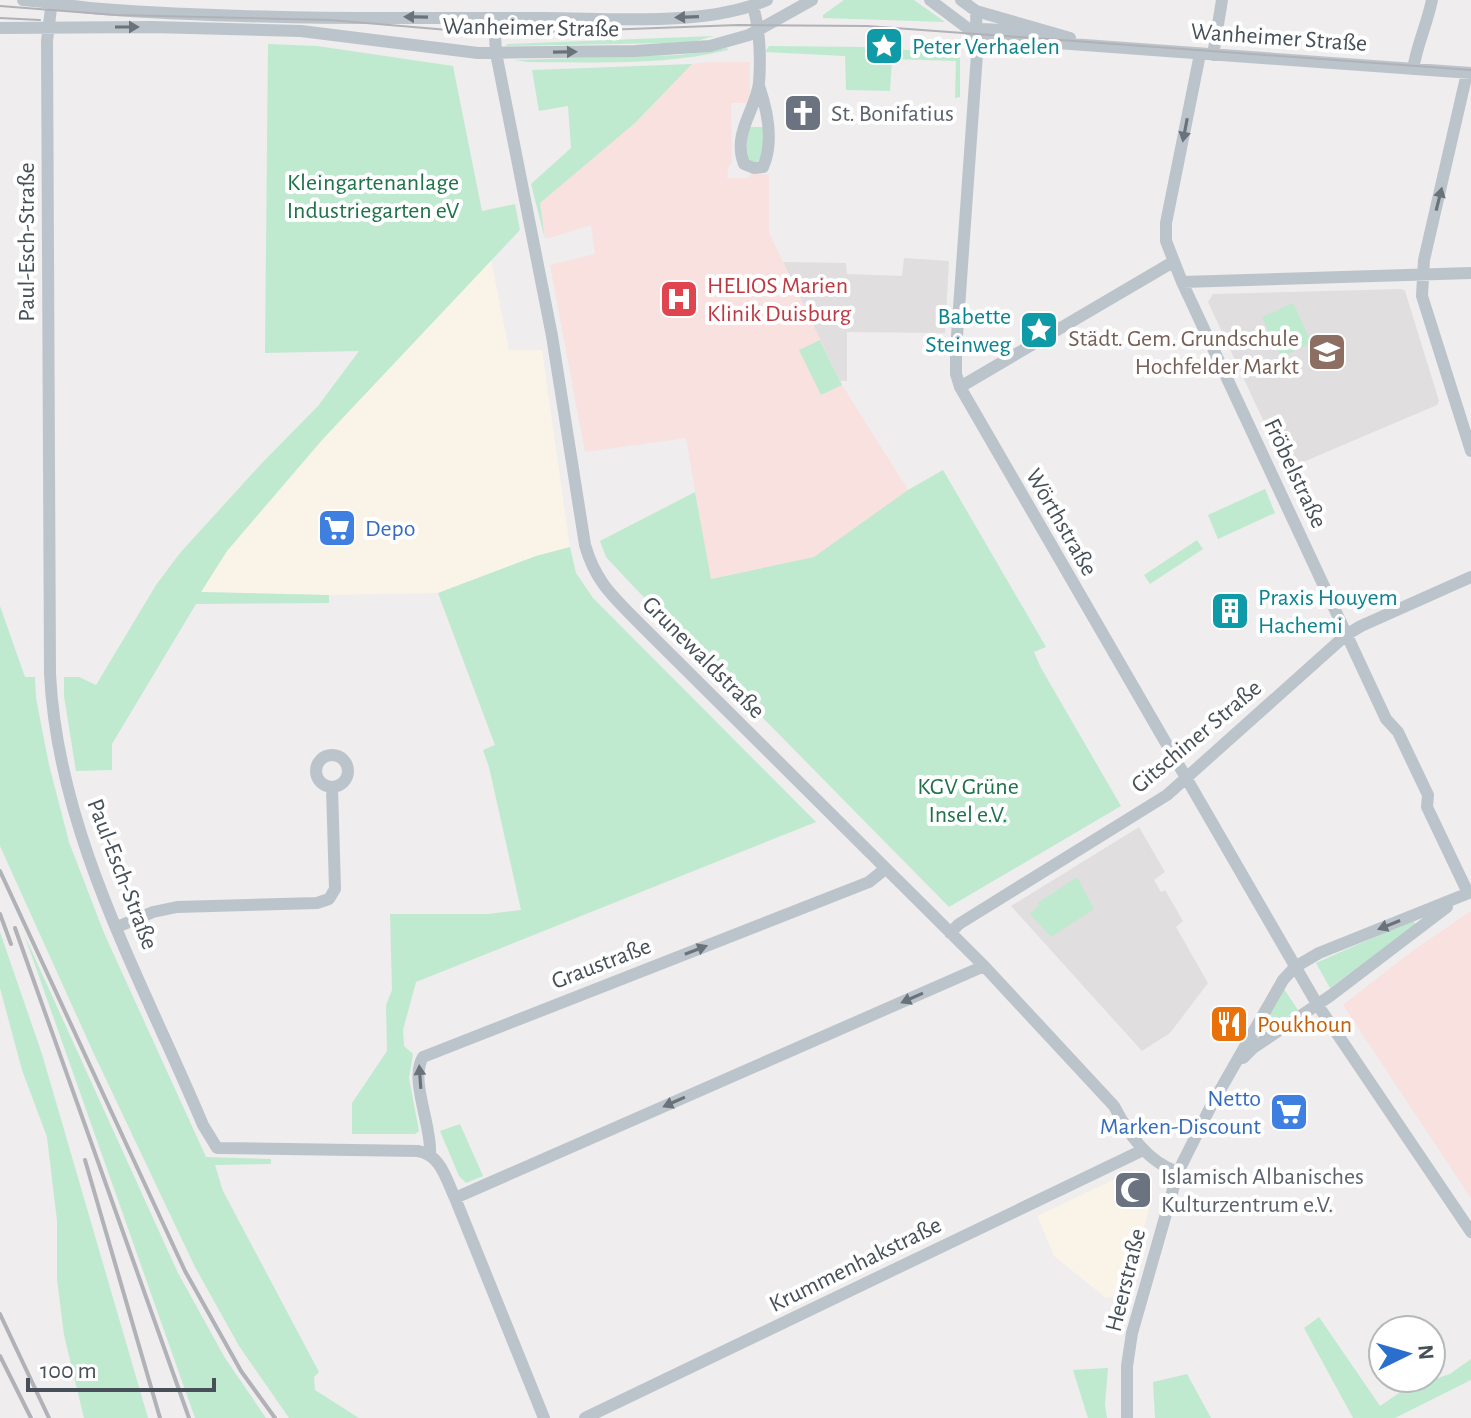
<svg xmlns="http://www.w3.org/2000/svg" width="1471" height="1418" font-family="'Alegreya Sans',sans-serif">
<style>
.commercial{fill:#f9f4e7}
.education{fill:#e0dede}
.medical{fill:#f8e1df}
.green{fill:#bfead0}
.lines{fill:none;stroke-linecap:round;stroke-linejoin:round}
.minor{stroke:#bcc4cb;stroke-width:12}
.tram{stroke:#b0b2b7;stroke-width:2}
.rail{stroke:#b0b2b7;stroke-width:4}
.oneway{fill:#6a737a}
.labels{text-anchor:middle;stroke-width:8;stroke-linejoin:round;paint-order:stroke}
.street-label{font-size:24px;fill:#475058;stroke:#fff}
.culture-label{font-size:24px;fill:#0d838f;stroke:#fff;text-anchor:start}
.worship-label{font-size:24px;fill:#5b616d;stroke:#fff;text-anchor:start}
.park-label{font-size:24px;fill:#1f724a;stroke:#fff}
.health-label{font-size:24px;fill:#be3a42;stroke:#fff;text-anchor:start}
.education-label{font-size:24px;fill:#785e54;stroke:#fff;text-anchor:end}
.shop-label{font-size:24px;fill:#366cbe;stroke:#fff;text-anchor:start}
.food-label{font-size:24px;fill:#c56008;stroke:#fff;text-anchor:start}
</style>
<rect width="100%" height="100%" fill="#efeded"/>
<path class="commercial" d="M491,260L509,350H542L570,547L536,556L438,593L329,595L201,592L227,551L351,407Z
M1136,1169L1152,1184V1199L1125,1295L1106,1298L1054,1256L1037,1216Z"/>
<path class="education" d="M904,258L949,261L945,333L847,332V381H840L783,262L846,263L847,274L902,276Z
M1402,289L1405,291L1439,401L1437,405L1289,468L1285,467L1208,302L1213,294Z
M1139,827L1165,872L1154,880L1161,892L1165,890L1183,921L1176,927L1208,983L1170,1033L1142,1051L1011,906Z"/>
<path class="medical" d="M711,62H750V103H731L732,164L729,165L727,178H748L752,173L769,175V233L842,385L910,493L814,557L710,579L686,438L585,452L550,265L595,254L591,225L546,239L539,203L635,123L692,64Z
M1471,911V1198L1343,1005L1411,952Z"/>
<path class="green" d="M844,0H914L945,22L823,18V15Z
M714,36L693,42L667,43L506,46L507,44Z
M268,44L317,46L453,66L482,211L515,204L520,230L321,441L227,551L201,592L329,595V603L196,604L112,744V770L76,771L64,696V677H79L96,685L156,585L180,553L261,464L318,406L359,351L265,353Z
M769,46L866,47L960,54V97L955,98L956,61L892,59L890,91L846,90L845,56L765,52Z
M727,48L728,50C663,66 594,62 528,62L514,60L679,55Z
M692,64L635,123L540,203L545,239L531,184L571,148L568,106L539,111L532,70Z
M750,127H764C764,139 766,153 757,162L748,160L746,137Z
M1293,303L1312,343L1281,357L1262,317Z
M820,340L842,385L821,395L799,350Z
M943,470L1046,647L1034,652L1041,668L1121,806L949,907L634,587L606,557L600,541L695,492L711,579L814,557L908,490Z
M1265,489L1275,513L1218,539L1208,515Z
M1197,540L1203,549L1150,584L1144,575Z
M570,547L576,573L593,598L816,822L416,982L403,1030L404,1046L413,1054L409,1078L419,1131L415,1134H352V1103L387,1051L386,1005L392,990L390,914H488L521,910L489,767L483,750L495,745L438,593L536,556Z
M0,606L25,677H35L36,698L49,765L69,842L104,933L206,1157L271,1159V1164L215,1165L223,1191L319,1372L314,1377L315,1390L359,1418H289L239,1346L195,1267L94,1054L0,846Z
M1077,877L1094,909L1051,937L1030,914L1039,905L1038,903Z
M1413,920L1416,925L1330,988L1316,963Z
M0,932L42,1054L148,1418H84L64,1335L57,1279V1221L47,1137L22,1070L0,988Z
M24,934L178,1273L225,1358L266,1418H195Z
M1284,989L1298,1010L1259,1035L1258,1033Z
M460,1124L483,1176L466,1183L459,1176L440,1131Z
M1319,1317L1380,1406L1421,1378H1427L1429,1381L1450,1374L1471,1359V1380L1395,1418H1353L1304,1328Z
M1108,1368L1105,1405L1107,1418H1088L1073,1370Z
M1187,1374L1211,1418H1155L1153,1382Z"/>
<g class="lines">
<path class="minor" d="M23,0C49,2 75,7 102,9C248,20 397,18 544,18C612,18 705,27 767,0
M52,0L47,41L50,674C58,834 142,980 203,1125L217,1148L418,1151C441,1155 446,1179 455,1198L544,1418
M930,0L978,36L987,38L1471,73
M961,0L976,11L1070,38
M753,6C760,31 761,57 759,83C756,110 732,133 744,164L754,168L763,167C774,142 768,112 759,86
M976,11L977,54L956,350V374L960,387L1317,1004L1471,1232
M494,18L496,53L552,336L585,545C596,584 616,599 643,627L984,966L1114,1106C1128,1133 1147,1162 1178,1172
M0,28L152,27L301,31L478,53L635,51L710,46L749,35L812,0
M978,36L982,29L1026,31
M1200,54L1166,223V241L1182,282L1386,719L1398,732L1428,795L1427,807L1468,893
M1213,55L1222,0
M1413,69C1417,45 1427,24 1432,0
M1467,73L1424,260L1422,296L1471,451
M1182,282L1471,273
M960,387L1173,262
M316 771a16 16 0 1 1 32 0a16 16 0 1 1-32 0Z
M117,927L153,912L177,907L317,903L329,899L335,889L332,788
M950,933L959,924L1167,795L1346,635L1361,626L1471,577
M1243,1058L1253,1048L1330,996L1447,907
M430,1154C432,1125 409,1080 423,1057L869,882L885,869
M455,1198L984,966
M585,1418L1143,1150
M1127,1418V1366L1132,1333L1178,1172L1211,1106L1283,980L1295,967L1319,953L1471,892"/>
<path class="tram" d="M0,6L116,15L331,20L495,34L738,25L867,26L1471,70
M0,18L40,20"/>
<path class="rail" d="M0,871L185,1271L241,1371L275,1418
M0,914L11,944
M15,928L189,1418
M85,1160L160,1418
M0,1314L49,1418
M0,1356L31,1418"/>
</g>
<defs><path id="oneway-solid" d="M-6-.8H1V-3.2L6.5 0L1 3.2V.8H-6Z" transform="scale(2)"/></defs>
<g class="oneway">
<use href="#oneway-solid" transform="translate(416 17) rotate(-179)"/>
<use href="#oneway-solid" transform="translate(687 17) rotate(178)"/>
<use href="#oneway-solid" transform="translate(127 27)"/>
<use href="#oneway-solid" transform="translate(565 52) rotate(-1)"/>
<use href="#oneway-solid" transform="translate(1185 130) rotate(101)"/>
<use href="#oneway-solid" transform="translate(1439 199) rotate(-76)"/>
<use href="#oneway-solid" transform="translate(1389 925) rotate(158)"/>
<use href="#oneway-solid" transform="translate(696 950) rotate(-21)"/>
<use href="#oneway-solid" transform="translate(912 998) rotate(156)"/>
<use href="#oneway-solid" transform="translate(420 1077) rotate(-94)"/>
<use href="#oneway-solid" transform="translate(674 1102) rotate(156)"/>
</g>
<defs>
<g id="sight-square" transform="scale(2)"><rect x="-9" y="-9" width="18" height="18" rx="4" fill="#0f9aa8" stroke="#fff"/><path d="M0-6L1.8-2.2L6-1.7L2.9 1.2L3.7 5.4L0 3.3L-3.7 5.4L-2.9 1.2L-6-1.7L-1.8-2.2Z" fill="#fff"/></g>
<g id="church-square" transform="scale(2)"><rect x="-9" y="-9" width="18" height="18" rx="4" fill="#6b7280" stroke="#fff"/><path d="M-1.2-6h2.4v3.5h3.3v2.4h-3.3V6h-2.4V-.1h-3.3v-2.4h3.3Z" fill="#fff"/></g>
<g id="hospital-square" transform="scale(2)"><rect x="-9" y="-9" width="18" height="18" rx="4" fill="#e0444e" stroke="#fff"/><path d="M-5-5h3v3.5h4V-5h3V5h-3V1.5h-4V5h-3Z" fill="#fff"/></g>
<g id="school-square" transform="scale(2)"><rect x="-9" y="-9" width="18" height="18" rx="4" fill="#8d6e63" stroke="#fff"/><path d="M0-5L7-2L0 1L-7-2ZM-4 1L0 2.5L4 1V4Q0 6-4 4Z" fill="#fff"/></g>
<g id="supermarket-square" transform="scale(2)"><rect x="-9" y="-9" width="18" height="18" rx="4" fill="#3f7fe0" stroke="#fff"/><path d="M-6-5.5h2.5l.6 2H6L4.5 2H-2.5L-4.4-4H-6ZM-1.5 3.2a1.3 1.3 0 1 0 .1 0ZM3 3.2a1.3 1.3 0 1 0 .1 0Z" fill="#fff"/></g>
<g id="building-square" transform="scale(2)"><rect x="-9" y="-9" width="18" height="18" rx="4" fill="#0f9aa8" stroke="#fff"/><path d="M-4-6H4V6H1V3H-1V6H-4ZM-2.5-4.3h1.7v1.8h-1.7ZM.8-4.3h1.7v1.8H.8ZM-2.5-1h1.7V.8h-1.7ZM.8-1h1.7V.8H.8Z" fill="#fff"/></g>
<g id="restaurant-square" transform="scale(2)"><rect x="-9" y="-9" width="18" height="18" rx="4" fill="#e8710a" stroke="#fff"/><path d="M-5-6h1v4h1v-4h1v4h1v-4h1v5L-1.5 .5V6h-2V.5L-5-1ZM5-6V6H3V1.5H1.5Q1.5-4 5-6Z" fill="#fff"/></g>
<g id="mosque-square" transform="scale(2)"><rect x="-9" y="-9" width="18" height="18" rx="4" fill="#6b7280" stroke="#fff"/><path d="M3.5-4.9A6 6 0 1 0 3.5 4.9A5 5 0 1 1 3.5-4.9Z" fill="#fff"/></g>
</defs>
<g fill-rule="evenodd">
<use href="#sight-square" x="884" y="46"/>
<use href="#church-square" x="803" y="113"/>
<use href="#hospital-square" x="679" y="299"/>
<use href="#sight-square" x="1039" y="330"/>
<use href="#school-square" x="1327" y="352"/>
<use href="#supermarket-square" x="337" y="528"/>
<use href="#building-square" x="1230" y="611"/>
<use href="#restaurant-square" x="1229" y="1024"/>
<use href="#supermarket-square" x="1289" y="1112"/>
<use href="#mosque-square" x="1133" y="1190"/>
</g>
<g class="labels">
<g class="street-label">
<text transform="translate(531 27) rotate(1)" y="8">Wanheimer Straße</text>
<text transform="translate(1279 37) rotate(4)" y="8">Wanheimer Straße</text>
<text transform="translate(26 242) rotate(-90)" y="8">Paul-Esch-Straße</text>
<text transform="translate(1296 473) rotate(65)" y="8">Fröbelstraße</text>
<text transform="translate(1062 522) rotate(60)" y="8">Wörthstraße</text>
<text transform="translate(704 657) rotate(45)" y="8">Grunewaldstraße</text>
<text transform="translate(1196 736) rotate(-40)" y="8">Gitschiner Straße</text>
<text transform="translate(123 874) rotate(69)" y="8">Paul-Esch-Straße</text>
<text transform="translate(601 963) rotate(-21)" y="8">Graustraße</text>
<text transform="translate(855 1264) rotate(-26)" y="8">Krummenhakstraße</text>
<text transform="translate(1125 1280) rotate(-76)" y="8">Heerstraße</text>
</g>
<g class="culture-label">
<text x="912" y="54">Peter Verhaelen</text>
<text x="1011" y="324" text-anchor="end">Babette<tspan x="1011" dy="28">Steinweg</tspan></text>
<text x="1258" y="605">Praxis Houyem<tspan x="1258" dy="28">Hachemi</tspan></text>
</g>
<g class="worship-label">
<text x="831" y="121">St. Bonifatius</text>
<text x="1161" y="1184">Islamisch Albanisches<tspan x="1161" dy="28">Kulturzentrum e.V.</tspan></text>
</g>
<g class="park-label">
<text x="373" y="190">Kleingartenanlage<tspan x="373" dy="28">Industriegarten eV</tspan></text>
<text x="968" y="794">KGV Grüne<tspan x="968" dy="28">Insel e.V.</tspan></text>
</g>
<g class="health-label">
<text x="707" y="293">HELIOS Marien<tspan x="707" dy="28">Klinik Duisburg</tspan></text>
</g>
<g class="education-label">
<text x="1299" y="346">Städt. Gem. Grundschule<tspan x="1299" dy="28">Hochfelder Markt</tspan></text>
</g>
<g class="shop-label">
<text x="365" y="536">Depo</text>
<text x="1261" y="1106" text-anchor="end">Netto<tspan x="1261" dy="28">Marken-Discount</tspan></text>
</g>
<g class="food-label">
<text x="1257" y="1032">Poukhoun</text>
</g>
</g>
<g transform="translate(1407 1354) rotate(85)"><circle r="38" fill="#ffffff" stroke="#b5b9bc" stroke-width="2"/>
<path d="M0-6L14 30L0 20L-14 30Z" fill="#2a6fcc"/>
<text y="-12" font-size="22" font-weight="bold" text-anchor="middle" fill="#475058">N</text>
</g>
<path d="M28 1378v12h186v-12" fill="none" stroke="#475058" stroke-width="4"/>
<text x="40" y="1378" font-size="24" fill="#475058" stroke="#ffffff" stroke-width="6" paint-order="stroke">100 m</text>
</svg>
